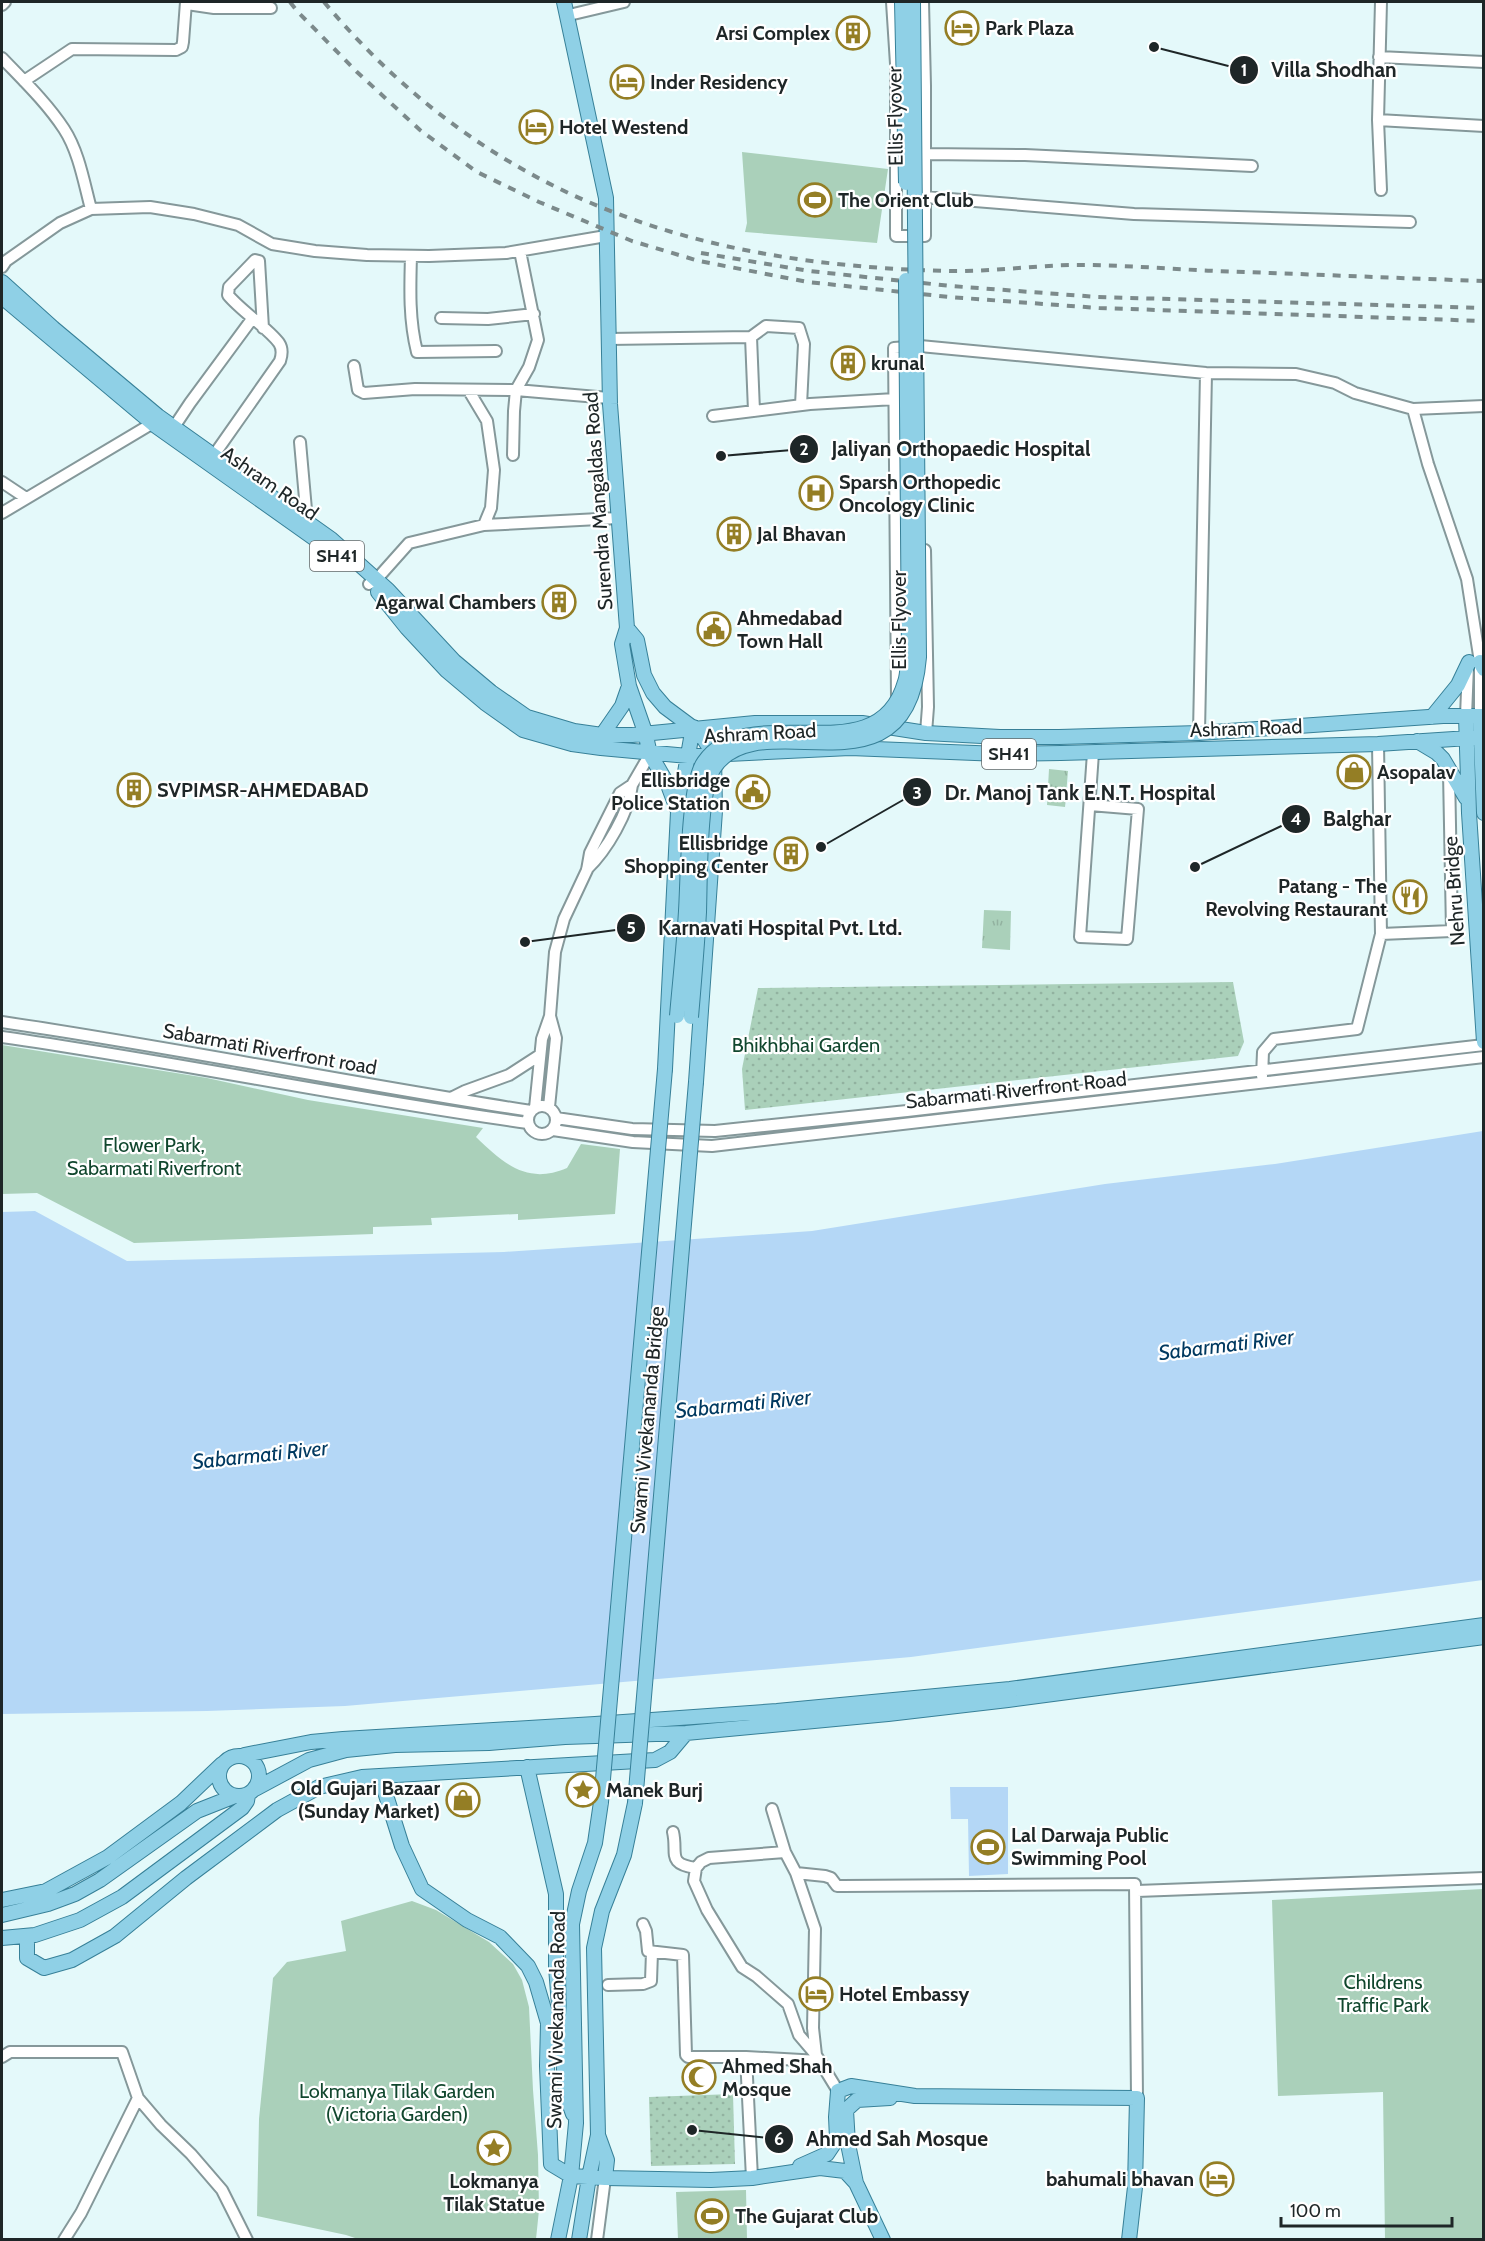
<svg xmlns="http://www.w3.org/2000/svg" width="1485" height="2241" font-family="Cabin,sans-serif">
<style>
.grass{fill:url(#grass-tufts)}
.park{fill:#aad0ba}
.garden{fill:url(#garden-dots)}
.water{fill:#b4d7f6}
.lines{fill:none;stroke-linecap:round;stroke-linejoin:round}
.minor-casing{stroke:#85989a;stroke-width:14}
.major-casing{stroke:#378098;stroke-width:16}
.minor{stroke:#fff;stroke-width:10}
.major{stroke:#8fd0e6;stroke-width:14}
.rail{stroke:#7c8a8b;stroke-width:4;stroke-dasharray:8 8;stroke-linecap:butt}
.major-bridge-casing{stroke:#378098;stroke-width:16;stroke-linecap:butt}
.major-bridge{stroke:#8fd0e6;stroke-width:14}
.labels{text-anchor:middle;stroke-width:4.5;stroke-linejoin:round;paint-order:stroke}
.shield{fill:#fff;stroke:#626768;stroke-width:1.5}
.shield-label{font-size:18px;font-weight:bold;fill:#1e2627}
.poi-label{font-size:20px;font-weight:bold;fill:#1e2627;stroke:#fff;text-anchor:start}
.street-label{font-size:20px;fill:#1e2627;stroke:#fff}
.park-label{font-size:20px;fill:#11472e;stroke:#fff}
.water-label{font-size:21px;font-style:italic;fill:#003960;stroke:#fff}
.leader{fill:none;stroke:#1e2627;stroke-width:2}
.callout-dot{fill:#1e2627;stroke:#fff;stroke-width:2}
.mark-label{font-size:18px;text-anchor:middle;font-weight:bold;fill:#fff}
.callout-label{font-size:21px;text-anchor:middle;font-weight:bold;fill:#1e2627;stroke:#fff;stroke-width:4.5;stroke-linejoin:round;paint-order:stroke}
</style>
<defs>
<pattern id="grass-tufts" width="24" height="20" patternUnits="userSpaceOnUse" patternTransform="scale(1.5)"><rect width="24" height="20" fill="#aad0ba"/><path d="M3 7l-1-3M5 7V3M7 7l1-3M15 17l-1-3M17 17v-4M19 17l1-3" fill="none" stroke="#92b2a0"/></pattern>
<pattern id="garden-dots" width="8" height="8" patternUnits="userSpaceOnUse" patternTransform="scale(1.5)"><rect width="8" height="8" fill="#aad0ba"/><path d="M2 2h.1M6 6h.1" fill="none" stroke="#92b2a0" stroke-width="1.8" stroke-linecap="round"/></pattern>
</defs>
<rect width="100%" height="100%" fill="#e4f9fa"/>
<path class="grass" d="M1049,769L1068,771L1065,807L1047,805Z
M984,910L1011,911L1010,950L982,948Z"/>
<path class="park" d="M742,152L888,169L877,243L745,232L747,223Z
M2,1045L207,1078L308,1100L483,1128L476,1137C504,1164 527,1185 567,1168L581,1144L620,1149L615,1214L518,1220V1214L431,1218L432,1225L373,1227V1234L134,1243L37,1193L2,1194Z
M1483,1889V2239H1385L1383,2092L1278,2096L1272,1900Z
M412,1901L436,1910L489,1942L513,1964L522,1980L529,2007L533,2090L538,2155L539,2210L536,2239H358L346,2235L257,2216L259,2119L273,1978L287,1962L346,1951L341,1921Z
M746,2190L747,2239H678L676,2192Z"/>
<path class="garden" d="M1233,982L1244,1042L1238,1056L745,1110L742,1069L758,988Z
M733,2094L735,2164L651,2166L649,2097Z"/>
<path class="water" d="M1483,1131V1580L911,1657L345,1706L207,1711L2,1714V1212L35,1211L127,1261L504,1252L812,1231L1105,1184L1275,1164Z
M950,1787H1008V1874L969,1876L968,1819H951Z"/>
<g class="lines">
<g class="minor-casing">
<path id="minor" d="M892,2L896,64V236H925V86L923,2
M1381,2L1378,120L1381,190
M187,4L214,8H271
M2,5L5,2
M569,15L624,2
M1379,57L1484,62
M2,58C23,80 47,103 64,129C79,152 84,183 91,209
M24,81L72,49L176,50L182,47L183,42L186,2
M1378,120L1484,126
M925,154L1025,155L1252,166
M925,197L1134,214L1410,222
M411,256C410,289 409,320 417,352L496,351
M2,267L6,261L60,223L91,209L150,207L194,214L238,225L272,244L315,251L367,255L429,256L506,253L606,236
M441,318L488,319L534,314
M608,339L751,337
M354,366L358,390L364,393L415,389L516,390L609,398
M469,391L487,421L494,470L491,508L484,525
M1413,409L1428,464L1467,579L1480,662V716
M754,411L751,337L766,326L799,328L804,344L801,405
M713,416L810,404L895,399
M174,427L190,403L252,319
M300,442L307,521
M214,455L280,361C282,355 283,349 279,343C268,328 241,311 228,295L229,287L255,260L259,261L263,328
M513,455L514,411L516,390L529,367L538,340L520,251
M2,482L26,498
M2,513L158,420
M925,550L928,707L926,733
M369,584L376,580L409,543L484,525L618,518
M897,698L894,348L920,346L1206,373L1296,374L1335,383L1355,393L1413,409L1484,406
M1466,716L1468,666
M1199,733L1206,373
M1378,744L1381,934L1452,931L1449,772
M1090,805L1138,809L1127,939L1080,937L1093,753
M587,869C607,850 629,812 632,785
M2,1022C179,1048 354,1084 531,1111
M2,1037C178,1062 352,1099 528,1123
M1262,1076L1263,1052L1274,1039L1357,1029L1381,934
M451,1098L465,1091L509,1075L540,1055
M528 1120a14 14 0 1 1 28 0a14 14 0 1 1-28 0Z
M549,1107L556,1038L550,1016
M535,1108L542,1039L550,1016L555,952L564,919L587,870L590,853L620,793L632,785L650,754
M556,1118L632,1129L715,1131L907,1111L1484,1045
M553,1130L633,1142L712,1146L1484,1057
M772,1809L785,1852L796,1873L815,1929L813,2028L816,2055L838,2091
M673,1832C678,1853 666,1864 696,1868
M785,1852L709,1858L701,1862L696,1868L694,1881L707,1910L742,1967L756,1976L788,2004L799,2035L816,2055
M796,1873L825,1876L831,1878L837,1886H843L1135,1884L1137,2098
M1137,1891L1484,1878
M643,1924L646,1931L648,1951L683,1955L686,2055L688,2057H746L819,2061
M608,1985L643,1984L651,1981L652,1952
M2,2057L10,2052H122L138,2098L161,2125L191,2154L222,2190L247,2240
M746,2057L752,2178
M64,2240L81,2213L138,2098
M597,2240L605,2178"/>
</g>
<g class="major-casing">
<path id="major" d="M564,2L606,198L610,404L627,628L637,640L644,675L653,693L665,707L700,733L714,755L715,811L696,1082
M2,282L53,328L158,416L331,539L388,590L454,661L491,692L527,717L574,731L602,735H632L755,723H862L926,733L1000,737H1059L1199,733L1443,716H1484
M2,297L153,424L325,546L343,562
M378,592L407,628L447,671L485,703L523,730L572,744L601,748L688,756L850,748L1000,754L1061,753L1378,744L1484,737
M627,628L622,644L629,686L645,732L650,754L668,785L677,809
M1480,662L1484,669
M1466,716L1469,813L1484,1042
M1480,716L1484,813
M1432,717L1458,685L1469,662
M602,735L622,706L629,686
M1417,741L1437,753L1443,759L1466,798
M665,1069L678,812L693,727
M244,1755L311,1742L343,1739L595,1724L777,1711L1010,1689L1484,1625
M219 1776a20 20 0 1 1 40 0a20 20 0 1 1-40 0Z
M527,1767L556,1894V1967L566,2094L573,2114
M380,1776L402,1846L422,1889L467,1920L500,1937L528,1966L536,1982L548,2023L547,2066L551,2164L571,2176L605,2178L711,2180L752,2178L820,2168L845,2171L856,2183L883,2240
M255,1789L309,1760L346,1750L395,1745L489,1743L565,1737L686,1733L888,1714L1008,1700L1484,1637
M2,1900L46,1891L108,1857L181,1803L222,1764
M2,1915L48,1904L75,1894L100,1880L197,1811L235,1796
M27,1936V1958L44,1968L72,1960L115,1936L186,1878L277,1810L319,1787L362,1777L655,1760L670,1752L686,1733
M2,1938L35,1935L80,1920L122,1897L242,1808L247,1801L248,1795
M598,2135L607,2160L605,2178
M800,2166L827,2154L837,2139L836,2117L838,2091L851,2086L915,2096L1137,2098L1135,2187L1129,2240
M856,2183L848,2144L846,2110L857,2100L890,2098
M558,2240L571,2176L576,2123L572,1924L579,1891L595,1843L601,1802
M579,2240L589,2177L598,2135L594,1948L602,1911L624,1855L635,1803"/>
</g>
<use href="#minor" class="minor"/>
<use href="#major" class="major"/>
<path class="rail" d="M290,2L297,11L357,72L420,130L477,172L539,202L632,241L699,261L808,282L949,297L1099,308L1484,321
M324,2C491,200 696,265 948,271C992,272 1035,265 1079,265C1124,265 1170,269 1216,271C1305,274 1394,278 1484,281
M701,253L809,271L951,286L1098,297L1484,308"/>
<g class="major-bridge-casing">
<path id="major-bridge" d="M902,2L906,183
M677,1016C680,981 684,946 686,911C688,880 688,784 704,762C752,695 878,778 905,682C908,674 907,664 909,655L906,280
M691,1017C694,982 697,947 699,912C700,883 699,789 714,768C760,698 907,807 919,657L913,2
M601,1802L665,1069
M635,1803L696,1082"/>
</g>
<use href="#major-bridge" class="major-bridge"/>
</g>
<defs>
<g id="hotel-ring" transform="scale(1.725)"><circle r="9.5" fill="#fff" stroke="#947e25" stroke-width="1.5"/><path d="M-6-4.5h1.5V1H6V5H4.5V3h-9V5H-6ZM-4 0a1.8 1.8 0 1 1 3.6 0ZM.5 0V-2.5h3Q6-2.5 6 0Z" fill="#947e25"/></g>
<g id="building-ring" transform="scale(1.725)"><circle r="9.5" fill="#fff" stroke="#947e25" stroke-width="1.5"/><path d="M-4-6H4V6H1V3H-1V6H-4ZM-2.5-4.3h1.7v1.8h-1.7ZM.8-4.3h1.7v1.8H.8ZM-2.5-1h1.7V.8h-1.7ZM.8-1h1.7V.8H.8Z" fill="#947e25"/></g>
<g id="stadium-ring" transform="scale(1.725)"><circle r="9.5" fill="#fff" stroke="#947e25" stroke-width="1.5"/><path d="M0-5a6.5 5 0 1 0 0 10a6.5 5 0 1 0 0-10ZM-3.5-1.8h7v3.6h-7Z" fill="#947e25"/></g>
<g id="hospital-ring" transform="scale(1.725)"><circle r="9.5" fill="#fff" stroke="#947e25" stroke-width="1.5"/><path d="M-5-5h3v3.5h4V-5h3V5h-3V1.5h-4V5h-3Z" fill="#947e25"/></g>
<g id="civic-ring" transform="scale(1.725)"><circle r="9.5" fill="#fff" stroke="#947e25" stroke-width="1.5"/><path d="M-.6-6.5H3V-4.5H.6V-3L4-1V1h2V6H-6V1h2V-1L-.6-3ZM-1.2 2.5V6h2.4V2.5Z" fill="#947e25"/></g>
<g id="shop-ring" transform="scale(1.725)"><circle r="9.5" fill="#fff" stroke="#947e25" stroke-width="1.5"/><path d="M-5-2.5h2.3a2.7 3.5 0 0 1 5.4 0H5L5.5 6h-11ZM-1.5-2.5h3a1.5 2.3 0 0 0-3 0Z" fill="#947e25"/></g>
<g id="restaurant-ring" transform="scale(1.725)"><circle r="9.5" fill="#fff" stroke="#947e25" stroke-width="1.5"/><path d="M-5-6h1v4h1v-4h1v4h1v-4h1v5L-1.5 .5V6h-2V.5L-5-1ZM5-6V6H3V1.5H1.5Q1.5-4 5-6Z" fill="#947e25"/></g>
<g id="sight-ring" transform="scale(1.725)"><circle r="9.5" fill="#fff" stroke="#947e25" stroke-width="1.5"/><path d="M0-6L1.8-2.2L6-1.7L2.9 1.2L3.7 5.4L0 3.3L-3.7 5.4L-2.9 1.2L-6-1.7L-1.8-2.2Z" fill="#947e25"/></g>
<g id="mosque-ring" transform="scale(1.725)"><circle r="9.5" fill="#fff" stroke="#947e25" stroke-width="1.5"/><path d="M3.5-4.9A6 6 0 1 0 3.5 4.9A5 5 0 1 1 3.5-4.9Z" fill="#947e25"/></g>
</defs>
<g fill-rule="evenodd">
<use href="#hotel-ring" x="962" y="28"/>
<use href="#building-ring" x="853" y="33"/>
<use href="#hotel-ring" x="627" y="82"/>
<use href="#hotel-ring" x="536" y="127"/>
<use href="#stadium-ring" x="815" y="200"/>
<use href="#building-ring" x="848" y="363"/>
<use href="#hospital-ring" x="816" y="493"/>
<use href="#building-ring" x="734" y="534"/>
<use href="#building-ring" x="559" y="602"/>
<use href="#civic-ring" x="714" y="629"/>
<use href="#shop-ring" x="1354" y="772"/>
<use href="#building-ring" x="134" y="790"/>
<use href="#civic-ring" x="753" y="792"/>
<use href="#building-ring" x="791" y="854"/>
<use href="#restaurant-ring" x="1410" y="897"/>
<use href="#sight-ring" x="583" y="1790"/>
<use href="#shop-ring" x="463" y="1800"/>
<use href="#stadium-ring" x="988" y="1847"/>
<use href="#hotel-ring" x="816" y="1994"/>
<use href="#mosque-ring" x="699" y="2077"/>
<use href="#sight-ring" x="494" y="2148"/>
<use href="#hotel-ring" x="1217" y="2179"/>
<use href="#stadium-ring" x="712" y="2216"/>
</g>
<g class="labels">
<g class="shield">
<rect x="310" y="541" width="54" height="30" rx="4.5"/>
<rect x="982" y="739" width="54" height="30" rx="4.5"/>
</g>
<g class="shield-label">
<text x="337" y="562">SH41</text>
<text x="1009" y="760">SH41</text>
</g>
<g class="poi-label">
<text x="985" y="35">Park Plaza</text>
<text x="830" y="40" text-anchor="end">Arsi Complex</text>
<text x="650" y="89">Inder Residency</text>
<text x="559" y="134">Hotel Westend</text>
<text x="838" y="207">The Orient Club</text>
<text x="871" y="370">krunal</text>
<text x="839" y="489">Sparsh Orthopedic<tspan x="839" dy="23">Oncology Clinic</tspan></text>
<text x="757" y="541">Jal Bhavan</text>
<text x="536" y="609" text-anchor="end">Agarwal Chambers</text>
<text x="737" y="625">Ahmedabad<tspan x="737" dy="23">Town Hall</tspan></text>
<text x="1377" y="779">Asopalav</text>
<text x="730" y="787" text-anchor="end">Ellisbridge<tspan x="730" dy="23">Police Station</tspan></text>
<text x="157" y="797">SVPIMSR-AHMEDABAD</text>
<text x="768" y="850" text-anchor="end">Ellisbridge<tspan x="768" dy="23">Shopping Center</tspan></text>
<text x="1387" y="893" text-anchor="end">Patang - The<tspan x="1387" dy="23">Revolving Restaurant</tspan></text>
<text x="440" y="1795" text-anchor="end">Old Gujari Bazaar<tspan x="440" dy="23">(Sunday Market)</tspan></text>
<text x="606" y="1797">Manek Burj</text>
<text x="1011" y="1842">Lal Darwaja Public<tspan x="1011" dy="23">Swimming Pool</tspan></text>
<text x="839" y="2001">Hotel Embassy</text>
<text x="722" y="2073">Ahmed Shah<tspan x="722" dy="23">Mosque</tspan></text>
<text x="1194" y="2186" text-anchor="end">bahumali bhavan</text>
<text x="494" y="2188" text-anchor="middle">Lokmanya<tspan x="494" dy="23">Tilak Statue</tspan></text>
<text x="735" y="2223">The Gujarat Club</text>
</g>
<g class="street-label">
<text transform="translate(895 116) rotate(-91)" y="7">Ellis Flyover</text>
<text transform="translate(270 483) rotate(35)" y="7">Ashram Road</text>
<text transform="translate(598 501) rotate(-94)" y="7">Surendra Mangaldas Road</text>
<text transform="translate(899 620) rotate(-90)" y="7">Ellis Flyover</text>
<text transform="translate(1246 728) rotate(-2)" y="7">Ashram Road</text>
<text transform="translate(760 733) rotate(-3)" y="7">Ashram Road</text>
<text transform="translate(1454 891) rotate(-94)" y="7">Nehru Bridge</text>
<text transform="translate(270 1049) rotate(10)" y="7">Sabarmati Riverfront road</text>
<text transform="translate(1016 1090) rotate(-6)" y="7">Sabarmati Riverfront Road</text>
<text transform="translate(647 1420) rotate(-85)" y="7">Swami Vivekananda Bridge</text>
<text transform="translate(556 2020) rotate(-89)" y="7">Swami Vivekananda Road</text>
</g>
<g class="park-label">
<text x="806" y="1052">Bhikhbhai Garden</text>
<text x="154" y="1152">Flower Park,<tspan x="154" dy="23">Sabarmati Riverfront</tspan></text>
<text x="1383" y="1989">Childrens<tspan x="1383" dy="23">Traffic Park</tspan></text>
<text x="397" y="2098">Lokmanya Tilak Garden<tspan x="397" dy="23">(Victoria Garden)</tspan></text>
</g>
<g class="water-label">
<text transform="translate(1226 1345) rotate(-7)" y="7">Sabarmati River</text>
<text transform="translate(743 1404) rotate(-6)" y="7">Sabarmati River</text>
<text transform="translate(260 1455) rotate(-6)" y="7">Sabarmati River</text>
</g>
</g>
<path class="leader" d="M1154 47L1244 70M721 456L804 449M821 847L917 792M1195 867L1296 819M525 942L631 928M692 2130L779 2139"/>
<g class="callout-dot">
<circle cx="1154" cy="47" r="6"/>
<circle cx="721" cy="456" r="6"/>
<circle cx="821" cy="847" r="6"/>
<circle cx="1195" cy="867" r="6"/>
<circle cx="525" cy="942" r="6"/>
<circle cx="692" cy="2130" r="6"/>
<circle cx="1244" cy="70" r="15"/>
<circle cx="804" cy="449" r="15"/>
<circle cx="917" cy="792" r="15"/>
<circle cx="1296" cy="819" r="15"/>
<circle cx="631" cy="928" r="15"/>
<circle cx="779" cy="2139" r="15"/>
</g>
<g class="mark-label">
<text x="1244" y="76">1</text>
<text x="804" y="455">2</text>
<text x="917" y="799">3</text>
<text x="1296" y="825">4</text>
<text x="631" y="934">5</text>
<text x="779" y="2145">6</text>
</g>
<g class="callout-label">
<text x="1334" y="77">Villa Shodhan</text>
<text x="961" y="456">Jaliyan Orthopaedic Hospital</text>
<text x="1080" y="800">Dr. Manoj Tank E.N.T. Hospital</text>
<text x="1357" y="826">Balghar</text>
<text x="780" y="935">Karnavati Hospital Pvt. Ltd.</text>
<text x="897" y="2146">Ahmed Sah Mosque</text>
</g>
<rect width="1485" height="2241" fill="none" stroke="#1e2627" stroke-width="6"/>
<path d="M1281 2217v9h171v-9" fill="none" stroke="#1e2627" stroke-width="3"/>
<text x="1290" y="2217" font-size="18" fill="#1e2627" stroke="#ffffff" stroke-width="4.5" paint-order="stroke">100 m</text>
</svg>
